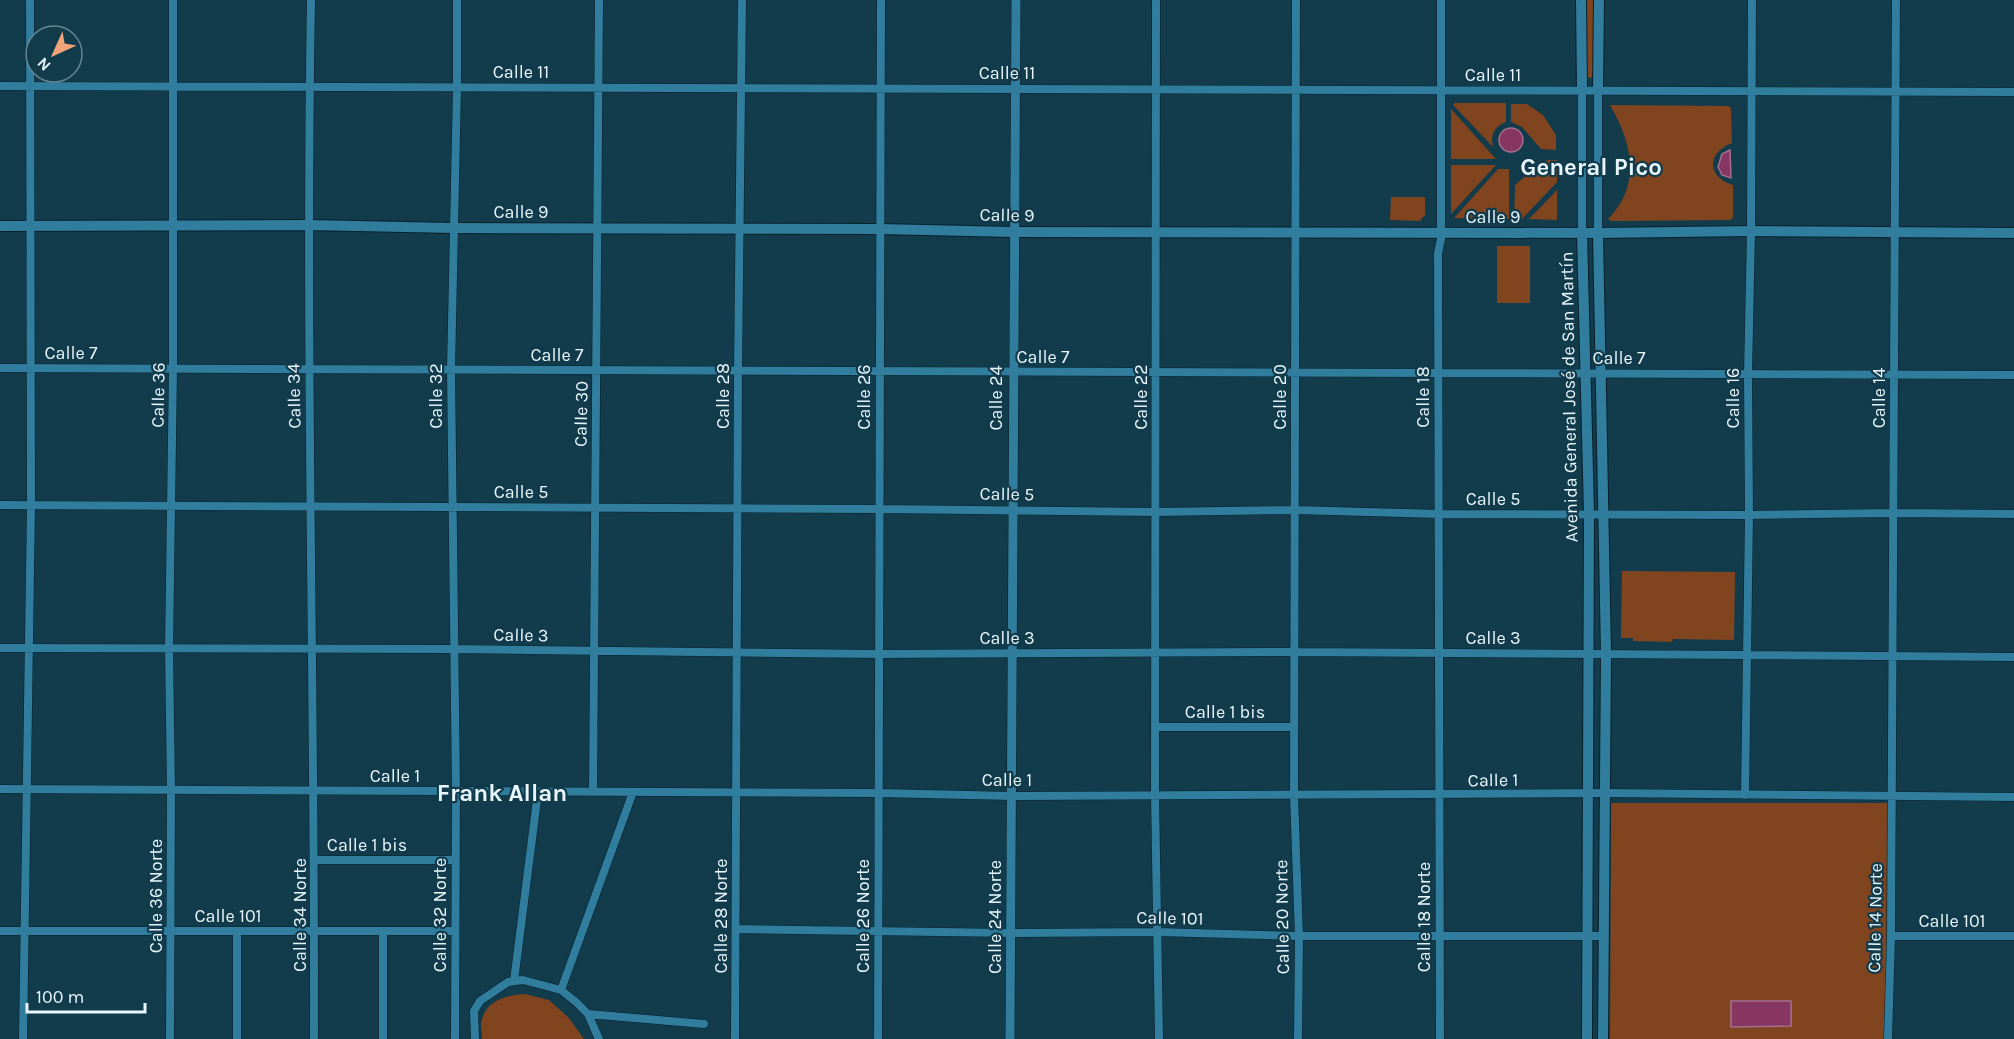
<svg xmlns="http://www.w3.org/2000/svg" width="2014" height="1039" font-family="Karla,sans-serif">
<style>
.green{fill:#80441e}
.water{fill:#873661;stroke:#a47090;stroke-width:1.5}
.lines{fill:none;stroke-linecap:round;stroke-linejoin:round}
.minor-casing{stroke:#08212b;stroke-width:9}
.tertiary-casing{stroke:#08212b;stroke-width:10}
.secondary-casing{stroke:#08212b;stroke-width:12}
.minor{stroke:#307d9d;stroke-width:8}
.tertiary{stroke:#307d9d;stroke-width:9}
.secondary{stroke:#307d9d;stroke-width:10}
.labels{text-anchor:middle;stroke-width:4.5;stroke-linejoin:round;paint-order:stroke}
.street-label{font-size:18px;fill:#e8f6fd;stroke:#123b4c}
.district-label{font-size:24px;font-weight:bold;fill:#e8f6fd;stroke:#123b4c}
</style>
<rect width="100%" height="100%" fill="#123b4c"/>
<path class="green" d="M1586,0H1595L1594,75L1590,78L1587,77Z
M1455,103H1506V122C1494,126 1490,136 1493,147L1453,105Z
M1511,104H1527L1543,115L1556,135V150L1541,149L1522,127L1511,122Z
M1610,105L1728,106L1731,108L1732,143C1707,153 1706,176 1733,185V217L1731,220L1612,221L1608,219C1642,185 1632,143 1610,105Z
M1451,109L1496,159H1451Z
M1548,160H1557V182L1522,219H1514L1515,185L1538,165Z
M1451,165H1496L1451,214Z
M1498,169H1509V219L1454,218Z
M1557,190V220L1529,219Z
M1391,197H1425V215L1420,221L1390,220Z
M1497,246H1530V303H1497Z
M1622,571L1735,572L1734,640L1673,639L1672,642L1633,641V638H1621Z
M1611,803H1887L1886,1039H1610Z
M525,994L549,1000L569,1018L584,1039H482C482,1033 480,1025 482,1019C487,1000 508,995 525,994Z"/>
<path class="water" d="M1499 140a12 12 0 1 1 24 0a12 12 0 1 1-24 0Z
M1730,150L1731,178L1722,175L1718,167L1722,154Z
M1731,1001H1791V1026L1731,1027Z"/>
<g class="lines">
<g class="minor-casing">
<path id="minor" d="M311,0C305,346 315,693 314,1039
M1156,0L1155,794L1159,1039
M1296,0L1294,795L1299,936L1298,1039
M0,86L2014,92
M1582,90V233
M1598,90V233
M0,368L2014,375
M0,505L879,509L1156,512L1295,510L1439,514L1749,515L1893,513L2014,514
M0,648L454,649L878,654L1295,652L2014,657
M1155,727H1294
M0,789L879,793L1012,796L1606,793L2014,797
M593,792L599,0
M1745,795L1749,515L1748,374L1751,231L1752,0
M315,860H455
M736,929L1011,933L1158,932L1299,936H1603
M0,931H455
M237,931V1039
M383,931V1039
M1891,936H2014
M514,981L538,792
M561,990L633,792
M588,1014L704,1024
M23,1039L31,506L30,0
M170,1039L171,790L169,649L173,369V0
M455,1039L456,791L451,370L457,87V0
M475,1039L474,1011L480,1001L508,982L523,980L561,990L576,1002L588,1014L599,1039
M735,1039L738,371L742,0
M878,1039L881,0
M1440,1039L1438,253L1441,239V0
M1888,1039L1891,936L1896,0"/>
</g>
<g class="tertiary-casing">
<path id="tertiary" d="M1010,1039L1016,0"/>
</g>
<g class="secondary-casing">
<path id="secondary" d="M1581,0L1582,90
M1598,90L1599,0
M0,226L308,225L453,228L880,229L1013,232L1598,233L1751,231L2014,233
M1582,233L1589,514L1587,1039
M1598,233L1606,654L1603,1039"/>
</g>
<use href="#minor" class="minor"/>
<use href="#tertiary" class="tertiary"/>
<use href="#secondary" class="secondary"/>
</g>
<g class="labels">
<g class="street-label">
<text x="521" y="78">Calle 11</text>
<text x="1007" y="79">Calle 11</text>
<text x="1493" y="81">Calle 11</text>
<text x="521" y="218">Calle 9</text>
<text transform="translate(1007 215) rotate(1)" y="6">Calle 9</text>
<text x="1493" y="223">Calle 9</text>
<text x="71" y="359">Calle 7</text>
<text x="557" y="361">Calle 7</text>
<text x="1043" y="363">Calle 7</text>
<text x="1619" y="364">Calle 7</text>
<text transform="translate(158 395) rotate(-89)" y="6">Calle 36</text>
<text transform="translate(294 396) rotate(-91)" y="6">Calle 34</text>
<text transform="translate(436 396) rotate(-90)" y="6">Calle 32</text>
<text transform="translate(723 396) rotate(-90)" y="6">Calle 28</text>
<text transform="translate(864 397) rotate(-90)" y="6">Calle 26</text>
<text transform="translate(1141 397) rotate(-90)" y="6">Calle 22</text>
<text transform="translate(1280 397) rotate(-90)" y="6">Calle 20</text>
<text transform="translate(1423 397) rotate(-90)" y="6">Calle 18</text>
<text transform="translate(1569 397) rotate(-91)" y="6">Avenida General José de San Martín</text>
<text transform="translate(996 398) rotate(-90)" y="6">Calle 24</text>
<text transform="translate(1733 398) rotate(-90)" y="6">Calle 16</text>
<text transform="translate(1879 398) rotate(-90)" y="6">Calle 14</text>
<text transform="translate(581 414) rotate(-89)" y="6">Calle 30</text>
<text x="521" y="498">Calle 5</text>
<text transform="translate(1007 494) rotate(1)" y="6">Calle 5</text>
<text x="1493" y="505">Calle 5</text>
<text transform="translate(521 635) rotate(1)" y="6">Calle 3</text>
<text x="1007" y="644">Calle 3</text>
<text x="1493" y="644">Calle 3</text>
<text x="1225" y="718">Calle 1 bis</text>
<text x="395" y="782">Calle 1</text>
<text x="1007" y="786">Calle 1</text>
<text transform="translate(1493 780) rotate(-1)" y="6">Calle 1</text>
<text x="367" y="851">Calle 1 bis</text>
<text transform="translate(156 896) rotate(-90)" y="6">Calle 36 Norte</text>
<text transform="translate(300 915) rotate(-90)" y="6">Calle 34 Norte</text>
<text transform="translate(440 915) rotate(-90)" y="6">Calle 32 Norte</text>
<text x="228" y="922">Calle 101</text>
<text transform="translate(721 916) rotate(-90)" y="6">Calle 28 Norte</text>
<text transform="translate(863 916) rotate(-90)" y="6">Calle 26 Norte</text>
<text transform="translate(995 917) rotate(-90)" y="6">Calle 24 Norte</text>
<text transform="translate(1282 917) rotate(-91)" y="6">Calle 20 Norte</text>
<text transform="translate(1424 917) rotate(-90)" y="6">Calle 18 Norte</text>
<text transform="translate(1170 918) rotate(1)" y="6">Calle 101</text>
<text transform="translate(1875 918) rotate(-89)" y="6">Calle 14 Norte</text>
<text x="1952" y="927">Calle 101</text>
</g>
<g class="district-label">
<text x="1591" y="175">General Pico</text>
<text x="502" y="801">Frank Allan</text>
</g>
</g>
<g transform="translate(54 54) rotate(225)"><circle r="28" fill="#123b4c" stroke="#688693" stroke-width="1.5"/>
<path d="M0-4.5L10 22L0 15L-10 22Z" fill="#f0a378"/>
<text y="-9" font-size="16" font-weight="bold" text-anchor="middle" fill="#e8f6fd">N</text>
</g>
<path d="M27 1003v9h118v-9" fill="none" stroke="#e8f6fd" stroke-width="3"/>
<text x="36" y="1003" font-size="18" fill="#e8f6fd" stroke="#123b4c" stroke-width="4.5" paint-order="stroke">100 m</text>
</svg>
